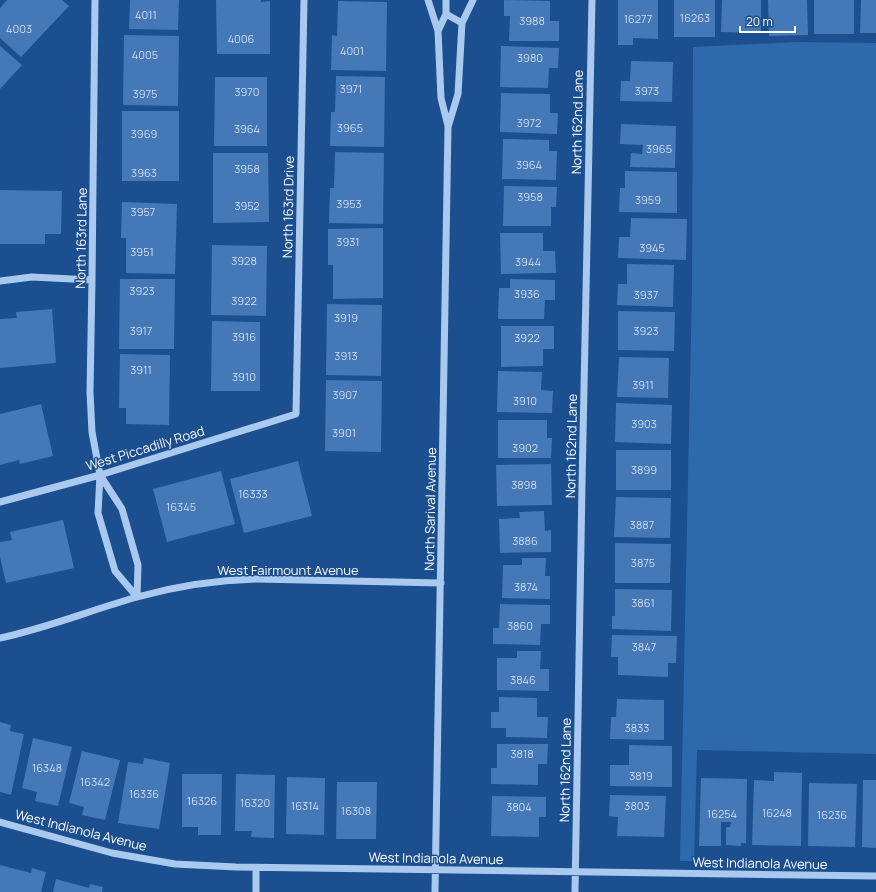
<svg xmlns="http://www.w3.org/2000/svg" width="876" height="892" font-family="Manrope,sans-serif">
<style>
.green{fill:#2e69ad}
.building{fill:#4478b7}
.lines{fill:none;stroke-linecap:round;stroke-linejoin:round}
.minor{stroke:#a9c9ee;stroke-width:7}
.labels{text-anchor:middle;stroke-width:3;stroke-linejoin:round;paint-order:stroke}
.number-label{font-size:11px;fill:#d0dded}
.street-label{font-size:13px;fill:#fff;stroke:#1b4f8f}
</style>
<rect width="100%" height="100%" fill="#1b4f8f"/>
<path class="green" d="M796,42L876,43V754L697,750L694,861H680L692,288L693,47Z"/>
<path class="building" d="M7,0H62L69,6L21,57L0,38V8Z
M130,0H179L178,30L129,29Z
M216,0H261V2L270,1V54H217Z
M504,0L550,1V21H559V41H509L510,16H504Z
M618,0H658V39L633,38V45H618Z
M674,0H715V37H674Z
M722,0H761V33L721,32Z
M768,0H807L808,35L769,36Z
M814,0H854V34H814Z
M861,0H876V33H860Z
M338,1L387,2L386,71L331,70L332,35L337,36Z
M124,35L179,36L178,106L123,105Z
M0,46L22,65L0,89Z
M501,46L559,48L558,68H549L548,88L500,87Z
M631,61L673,62L672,102L620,101L621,81H630Z
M336,76L385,77L384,147L330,146L331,112H335Z
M215,77H267V146H214Z
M501,93L550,94V113H558L557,134L500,132Z
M122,111H179V181H122Z
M621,124L676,126L675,168L630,167L631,153L642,154L643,145L620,144Z
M503,139L549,140V151H557L556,180L502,179Z
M335,152L384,153L383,224L329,223L330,188H334Z
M213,153H268L269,222L213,223Z
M625,171L677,172V213L619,212L620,188H625Z
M504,186L557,187L556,207H551V226H503Z
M0,190L62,191L61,234H45V244H0Z
M122,202L177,204L175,274L126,273V238H121Z
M631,218L687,219L686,260L618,258L619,237H630Z
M383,228V298L333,299V265H328V229Z
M500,233H543V251H555L556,273L501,274Z
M212,245L267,246L266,316L211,315Z
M627,264L674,265L673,307L617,305L618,284H627Z
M120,279H175L174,349H119Z
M510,279L555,280V300H545L544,319H498L499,288H510Z
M327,304L382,305L381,376L326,375Z
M52,309L56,363L0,368V319L17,318L16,312Z
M618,311L675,312L674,351L618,350Z
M212,321L260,322V391H211Z
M501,326H554V349H543V366L501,367Z
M120,354L170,355L169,425L126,424V408H119Z
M619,357L669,358L668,398L617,397Z
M498,371L542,372L541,390L553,391L552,413L497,412Z
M326,380L382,381L381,452L325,451Z
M616,403L672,405L671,444L615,442Z
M41,404L53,456L20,464L19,460L0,465V414Z
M498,420H547V438H552L551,458H498Z
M616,450H671V490H616Z
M298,461L312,516L244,533L230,479Z
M551,464L552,505L497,506L496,465Z
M221,471L235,524L167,542L153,489Z
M616,497L671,498L670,538L614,537Z
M544,511L545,531L551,530V552L500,553L499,519L520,518L519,512Z
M63,520L74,568L6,583L0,557V542L12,540L10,532Z
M615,543L671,544L670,583H615Z
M522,558H546L545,576H550V599L502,598L503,565H522Z
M615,589L672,590L671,631L612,629V616H615Z
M500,604L550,605V624H541L540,645L493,644V628H499Z
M612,635L677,636L676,663H668V677L618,675V657H611Z
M517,651H541L540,669H549V691L497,690V658H517Z
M499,697L537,698V717H548L547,738L506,737V728H491V712H499Z
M617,699L664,700V740L610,739L611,717H616Z
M0,722L11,725L10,731L24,734L11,795L0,792Z
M33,738L72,747L58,806L35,801L37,792L22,788Z
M497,744H548L547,764H538V785L491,784V768H497Z
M629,745L672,746V787L610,786V765H629Z
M82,751L120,760L105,820L82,815L84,807L69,803Z
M144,758L170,763L159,829L118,823L128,762L143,764Z
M774,772L802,773L801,846L752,845L754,780L774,781Z
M182,774H222L221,835H198V827H182Z
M236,774L275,775L274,838L251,837L252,831H235Z
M287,777L325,778L324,835L286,834Z
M701,778L747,779L746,843H741V846L726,845V827H730L731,822H721V846H699Z
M863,780H876V848L862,847Z
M337,782H377L376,839H336Z
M809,783L857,784L855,847L808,846Z
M610,795L666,796L664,837L617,836L618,817L609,816Z
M492,796L546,797V817H539V837L491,836Z
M0,865L31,873L32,868L46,872L41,892H0Z
M56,879L89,888L90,884L103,887L102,892H53Z"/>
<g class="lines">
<path class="minor" d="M95,0L92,280L90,392L92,432L100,475L98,513L115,571L137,597
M428,0L438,31L441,98L448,126
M446,14L462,23
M438,31L446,14V0
M0,281L32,277L92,280
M100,475L122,509L138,565L137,597
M0,502L100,475L296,414L304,0
M0,638C47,628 91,610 137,597C177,586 216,580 257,579L441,583
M0,822L112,853L175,864L236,867L876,876
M256,892V868
M435,892L448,127L458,94L462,23L473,0
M575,892L582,485L592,0"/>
</g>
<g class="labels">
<g class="number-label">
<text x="146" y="19">4011</text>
<text x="695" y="22">16263</text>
<text x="638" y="23">16277</text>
<text x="532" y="25">3988</text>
<text x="19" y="33">4003</text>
<text x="241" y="43">4006</text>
<text x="352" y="55">4001</text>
<text x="145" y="59">4005</text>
<text x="530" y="62">3980</text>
<text x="351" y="93">3971</text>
<text x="647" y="95">3973</text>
<text x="247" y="96">3970</text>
<text x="145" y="98">3975</text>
<text x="529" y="127">3972</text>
<text x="350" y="132">3965</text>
<text x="247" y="133">3964</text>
<text x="144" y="138">3969</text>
<text x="659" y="153">3965</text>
<text x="529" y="169">3964</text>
<text x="247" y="173">3958</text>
<text x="144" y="177">3963</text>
<text x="530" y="201">3958</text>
<text x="648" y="204">3959</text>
<text x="349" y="208">3953</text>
<text x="247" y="210">3952</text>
<text x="143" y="216">3957</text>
<text x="348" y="246">3931</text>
<text x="652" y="252">3945</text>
<text x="142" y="256">3951</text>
<text x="244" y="265">3928</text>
<text x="528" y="266">3944</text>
<text x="142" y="295">3923</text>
<text x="527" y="298">3936</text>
<text x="646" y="299">3937</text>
<text x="244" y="305">3922</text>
<text x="346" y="322">3919</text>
<text x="141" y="335">3917</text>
<text x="646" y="335">3923</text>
<text x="244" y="341">3916</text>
<text x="527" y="342">3922</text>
<text x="346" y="360">3913</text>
<text x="141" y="374">3911</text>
<text x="244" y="381">3910</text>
<text x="643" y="389">3911</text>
<text x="345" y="399">3907</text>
<text x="525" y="405">3910</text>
<text x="644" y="428">3903</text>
<text x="344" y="437">3901</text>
<text x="525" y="452">3902</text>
<text x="644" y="474">3899</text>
<text x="524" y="489">3898</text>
<text x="253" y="498">16333</text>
<text x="181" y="511">16345</text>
<text x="642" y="529">3887</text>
<text x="525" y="545">3886</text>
<text x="643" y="567">3875</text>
<text x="526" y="591">3874</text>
<text x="643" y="607">3861</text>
<text x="520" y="630">3860</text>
<text x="644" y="651">3847</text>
<text x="523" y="684">3846</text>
<text x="637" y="732">3833</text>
<text x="522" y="758">3818</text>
<text x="47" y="772">16348</text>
<text x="641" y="780">3819</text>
<text x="95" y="786">16342</text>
<text x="144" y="798">16336</text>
<text x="202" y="805">16326</text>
<text x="255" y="807">16320</text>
<text x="305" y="810">16314</text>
<text x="637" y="810">3803</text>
<text x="519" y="811">3804</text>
<text x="356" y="815">16308</text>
<text x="777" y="817">16248</text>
<text x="722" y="818">16254</text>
<text x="832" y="819">16236</text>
</g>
<g class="street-label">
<text transform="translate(577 122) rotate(-89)" y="5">North 162nd Lane</text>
<text transform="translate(288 207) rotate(-89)" y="5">North 163rd Drive</text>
<text transform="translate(81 238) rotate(-89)" y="5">North 163rd Lane</text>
<text transform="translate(571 446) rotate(-89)" y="5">North 162nd Lane</text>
<text transform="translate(145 448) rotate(-17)" y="5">West Piccadilly Road</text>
<text transform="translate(430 509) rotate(-89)" y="5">North Sarival Avenue</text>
<text x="288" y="575">West Fairmount Avenue</text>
<text transform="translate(565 770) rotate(-89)" y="5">North 162nd Lane</text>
<text transform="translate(81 830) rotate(14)" y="5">West Indianola Avenue</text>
<text transform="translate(436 858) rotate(1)" y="5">West Indianola Avenue</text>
<text transform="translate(760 863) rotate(1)" y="5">West Indianola Avenue</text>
</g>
</g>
<path d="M740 26v6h55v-6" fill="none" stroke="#ffffff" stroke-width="2"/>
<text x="746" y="26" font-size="12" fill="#ffffff" stroke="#1b4f8f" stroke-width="3" paint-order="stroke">20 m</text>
</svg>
